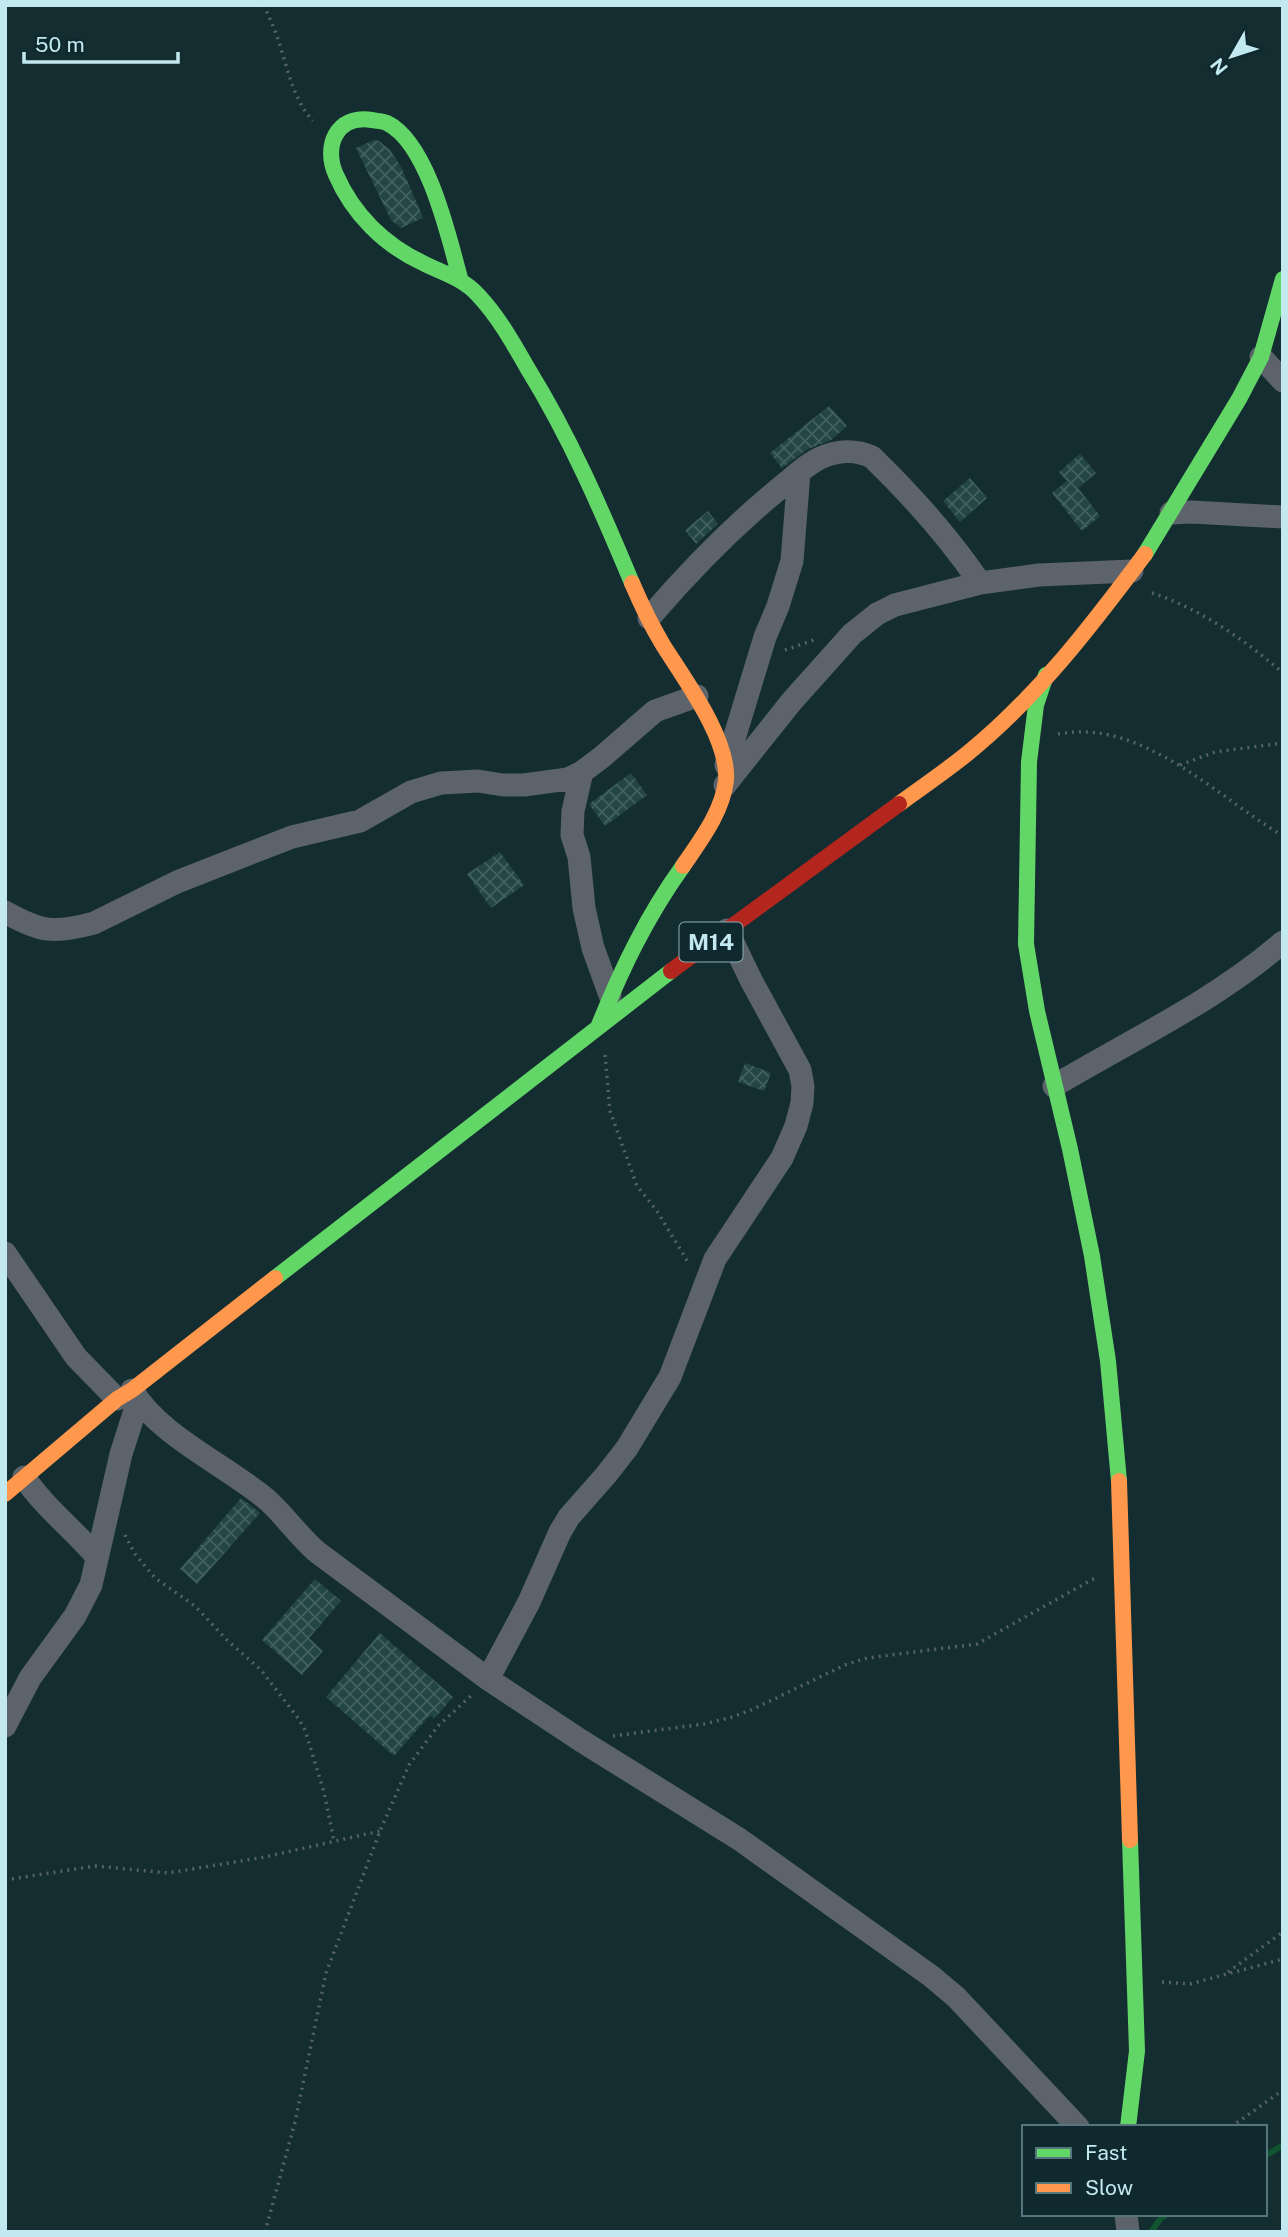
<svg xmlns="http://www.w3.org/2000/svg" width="1288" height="2237" font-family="'Public Sans',sans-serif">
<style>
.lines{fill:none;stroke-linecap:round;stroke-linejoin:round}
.stream{stroke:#105530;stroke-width:6}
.building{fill:url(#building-cross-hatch)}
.path{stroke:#576267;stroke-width:3.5;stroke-dasharray:2 5;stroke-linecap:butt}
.street{stroke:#5c636a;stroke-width:23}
.fast{stroke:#63d668;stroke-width:16}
.slow{stroke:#ff974d;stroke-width:16}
.jam{stroke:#b3261e;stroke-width:16}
.labels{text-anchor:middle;stroke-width:5;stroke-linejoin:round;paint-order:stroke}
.shield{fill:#0f292e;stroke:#8cafb6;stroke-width:2}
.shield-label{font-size:23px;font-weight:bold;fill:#c2e8f0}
</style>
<defs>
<pattern id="building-cross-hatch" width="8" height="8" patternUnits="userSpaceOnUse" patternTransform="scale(1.75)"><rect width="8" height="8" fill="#244546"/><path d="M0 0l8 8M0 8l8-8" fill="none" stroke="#426061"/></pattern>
</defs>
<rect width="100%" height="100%" fill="#142d30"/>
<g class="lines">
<path class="stream" d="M1265,2156L1283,2145
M1151,2232L1161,2218L1168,2214"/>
</g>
<path class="building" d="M374,140L379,141L390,150L401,167L422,215L423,218L401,228L391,220L356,148Z
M829,406L847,426L831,440L808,449L782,468L770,453Z
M1080,454L1096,473L1078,488L1100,516L1082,531L1052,493L1067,481L1059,472Z
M970,478L987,498L960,522L943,501Z
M708,511L718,524L696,544L685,530Z
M631,773L647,795L605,826L589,804Z
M500,852L524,885L491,908L467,874Z
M745,1063L771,1073L764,1091L738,1082Z
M241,1498L260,1513L197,1584L180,1569Z
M315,1579L341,1601L309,1638L323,1651L302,1675L262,1640Z
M380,1633L453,1697L434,1719L430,1715L394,1756L326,1697Z"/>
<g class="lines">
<path class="path" d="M264,5C268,15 273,25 277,36C287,65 292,98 313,121
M1152,593C1199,608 1245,640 1283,673
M785,650L817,639
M1058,734C1142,718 1216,796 1283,836
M1180,765L1215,752L1283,743
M605,1055L610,1111L637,1186L657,1211L689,1264
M125,1535L135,1554L155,1578L195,1606L227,1640L261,1670L298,1718L305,1730L324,1792L334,1841
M613,1736L704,1724L729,1718L749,1711L845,1665L867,1658L977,1644L1095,1578
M5,1880L95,1866L168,1873L265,1857L380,1831
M1228,1972L1283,1932
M1162,1982L1190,1984L1283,1959
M1231,2127L1283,2090
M265,2232L295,2122L326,1973L380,1831L409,1765L438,1726L473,1694"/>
<path class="street" d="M1261,357L1283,381
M1171,513L1192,512L1283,517
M649,618C691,569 735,524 786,483C797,474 811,461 825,456C842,450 856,450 872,457C911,495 949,537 980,583
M726,765L765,637L778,606L792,561L799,473
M582,772L573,811L572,835L579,857L584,908L593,948L610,995
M725,785L792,701L852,634L877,614L895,605L980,583L1039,575L1132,571
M5,912C41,932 54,934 94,923L177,882L238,858L292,837L360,821L411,792L441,783L478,781L503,785H524L568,779L582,772L602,757L655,711L697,696
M1054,1086C1131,1040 1215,1001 1283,942
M5,1253L76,1357L117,1399
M132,1390C157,1434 225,1465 265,1498C284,1514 298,1536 317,1552L488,1679L580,1740L739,1839L931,1976L956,1997L1078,2127
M24,1477C44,1507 73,1529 97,1557
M488,1679L529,1602L560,1532L569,1517L606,1475L627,1448L670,1377L715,1259L782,1158L796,1126L802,1103L803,1086L800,1070L751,980L727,930
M5,1726L30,1678L75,1616L91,1585L121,1454L138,1401
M1126,2214L1128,2232"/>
<path class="fast" d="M460,278C449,238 428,143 387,123C383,121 376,121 372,120C336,114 323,147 336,175C353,214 384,245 423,263C442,273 463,278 478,295C498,316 513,343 528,369C570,437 601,509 632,583
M1145,554L1239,399L1261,357L1283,279
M1046,675L1036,705L1029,762L1026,944L1037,1011L1070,1149L1092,1256L1108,1361L1119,1481
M599,1025C622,968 647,916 683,866
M275,1278L671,971
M1128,2127L1137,2051L1130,1840"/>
<path class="slow" d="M632,583C641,604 651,625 663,645C685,680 729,739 726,780C723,811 700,841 683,866
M899,804C922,787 946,771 968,753C1037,697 1092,625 1145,554
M1119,1481L1130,1840
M5,1494L117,1399L132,1390L275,1278"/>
<path class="jam" d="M671,971L899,804"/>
</g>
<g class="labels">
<rect class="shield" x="679.5" y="922.5" width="63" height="39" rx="5"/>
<g class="shield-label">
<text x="711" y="950">M14</text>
</g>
</g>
<rect width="1288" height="2237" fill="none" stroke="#c2e8f0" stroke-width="14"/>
<rect x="1022" y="2125" width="245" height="91" fill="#0f292e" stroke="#57757c" stroke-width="2"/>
<rect x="1036" y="2148" width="35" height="10" fill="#63d668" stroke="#57757c" stroke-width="2"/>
<text x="1085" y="2160" font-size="21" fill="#c2e8f0">Fast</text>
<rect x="1036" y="2183" width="35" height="10" fill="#ff974d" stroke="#57757c" stroke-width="2"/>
<text x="1085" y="2195" font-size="21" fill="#c2e8f0">Slow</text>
<g transform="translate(1232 56) rotate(231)" stroke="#0f292e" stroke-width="5" paint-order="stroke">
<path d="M0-5L12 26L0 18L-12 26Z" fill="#c2e8f0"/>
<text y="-10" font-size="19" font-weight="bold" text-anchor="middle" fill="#c2e8f0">N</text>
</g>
<path d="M24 52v10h154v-10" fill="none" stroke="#c2e8f0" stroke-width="3.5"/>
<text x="35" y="52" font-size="21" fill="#c2e8f0" stroke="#0f292e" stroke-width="5" paint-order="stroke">50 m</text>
</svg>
